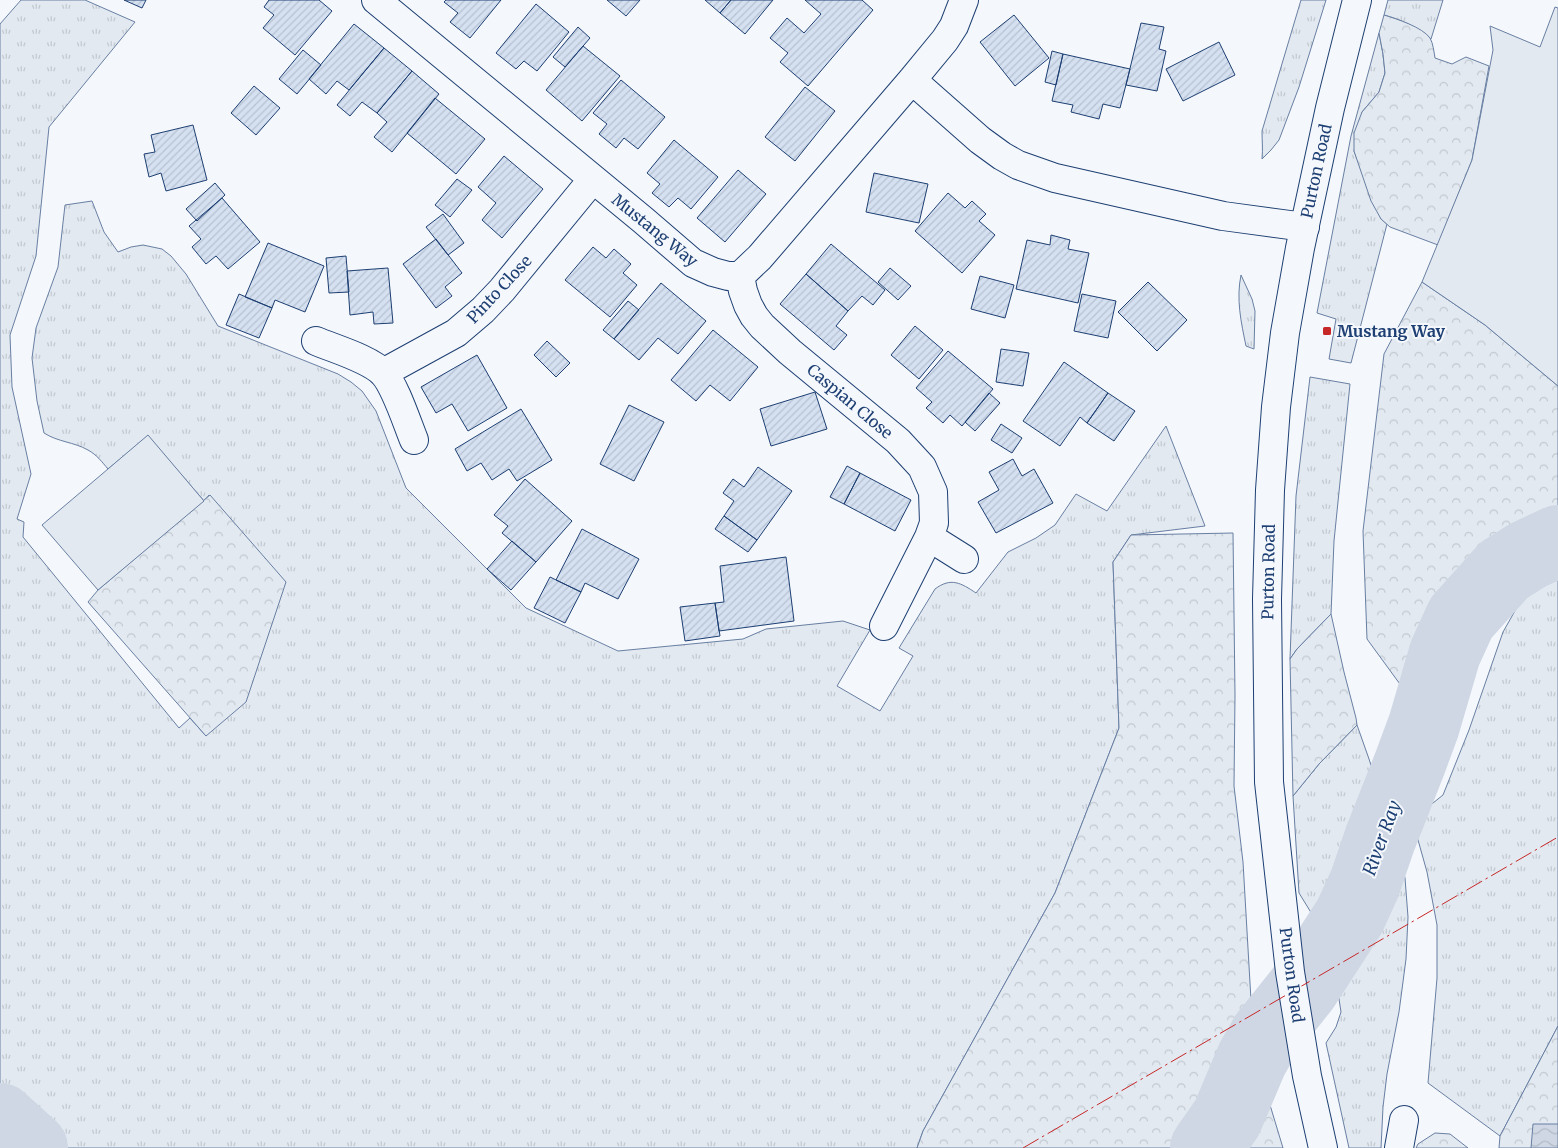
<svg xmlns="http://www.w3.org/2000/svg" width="1558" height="1148" font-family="Merriweather,serif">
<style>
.grass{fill:url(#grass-tufts);stroke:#687fa3}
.forest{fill:url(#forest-crowns);stroke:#687fa3}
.garden{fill:#e3e9f0;stroke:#687fa3}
.water{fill:url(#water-waves);stroke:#687fa3}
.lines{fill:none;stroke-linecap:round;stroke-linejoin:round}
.river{stroke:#cfd7e4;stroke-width:72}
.building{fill:url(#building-hatch);stroke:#1d3f73}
.minor-casing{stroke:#1d3f73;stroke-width:30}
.secondary-casing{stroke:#1d3f73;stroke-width:30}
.minor{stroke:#f4f7fb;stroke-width:28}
.secondary{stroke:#f4f7fb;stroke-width:28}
.power{stroke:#c62828;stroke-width:1;stroke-dasharray:18 4 2.5 4;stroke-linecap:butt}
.poi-dot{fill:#c62828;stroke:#f4f7fb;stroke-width:2}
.labels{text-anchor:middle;stroke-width:4;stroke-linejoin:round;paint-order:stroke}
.street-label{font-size:16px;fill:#1d3f73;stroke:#f4f7fb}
.poi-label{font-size:16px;font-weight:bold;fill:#1d3f73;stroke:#f4f7fb;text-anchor:start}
.water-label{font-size:18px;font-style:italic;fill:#1d3f73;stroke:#f4f7fb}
</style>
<defs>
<pattern id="grass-tufts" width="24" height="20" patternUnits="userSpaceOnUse" patternTransform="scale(1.25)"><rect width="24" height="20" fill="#e3e9f0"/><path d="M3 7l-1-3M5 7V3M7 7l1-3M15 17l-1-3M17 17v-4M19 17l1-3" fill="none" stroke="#c2c9d1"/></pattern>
<pattern id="forest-crowns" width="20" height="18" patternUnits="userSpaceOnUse" patternTransform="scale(1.25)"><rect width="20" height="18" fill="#e3e9f0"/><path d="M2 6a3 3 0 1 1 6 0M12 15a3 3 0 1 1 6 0" fill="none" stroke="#c2c9d1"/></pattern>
<pattern id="water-waves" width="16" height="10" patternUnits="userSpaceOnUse" patternTransform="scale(1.25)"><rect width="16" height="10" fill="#cfd7e4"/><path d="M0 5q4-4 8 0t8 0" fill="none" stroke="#b1bac7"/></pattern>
<pattern id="building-hatch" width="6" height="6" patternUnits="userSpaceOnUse" patternTransform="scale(1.25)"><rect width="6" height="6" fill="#d5e0f0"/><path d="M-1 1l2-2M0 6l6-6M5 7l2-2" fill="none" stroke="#b6c1d1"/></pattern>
</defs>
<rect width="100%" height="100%" fill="#f4f7fb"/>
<path class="grass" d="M21,0H85L135,22L49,127L36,256L10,335L12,387L31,474L17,519L24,522L23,537L179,728L190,718L206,736L209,495L204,501L148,436L108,469C102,462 97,455 88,450C74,442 58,442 44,433L37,401L32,358L36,328L58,267L65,205L92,201L104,232L118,252L131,247L143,245L162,249L171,256L186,274L218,326L338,374L351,382L362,391L376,411L406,488L526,608L618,651L743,639L766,629L843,621L870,630L837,686L880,711L913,656L899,648L935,589C951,577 961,583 976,593L1008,552L1036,538L1055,525L1076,494L1107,511L1166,426L1205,526L1131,535L1113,562L1119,728L1055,893L923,1131L917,1148H58L35,1122L0,1097V24Z
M1301,0H1326L1299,87L1279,140L1271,150L1262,159C1263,149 1262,141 1262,131Z
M1388,0H1443L1431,39C1417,27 1402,20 1384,15Z
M1379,33L1383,54L1385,73L1379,92L1362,112L1354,151L1381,219L1387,224L1351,363L1329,359L1336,319L1317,313L1351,136Z
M1241,275L1252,299L1255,311L1254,349L1246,346C1241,322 1236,299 1241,275Z
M1310,377L1350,384L1334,541L1331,614L1297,649L1290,659L1296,496Z
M1558,566V1026L1500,1136L1428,1083L1437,978V925L1427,872L1411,815L1423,811L1443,795L1469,730L1503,632L1529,586Z
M1357,725L1369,759L1397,846L1405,878L1408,917L1406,959L1399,1012L1387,1074L1383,1107L1381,1148H1349L1326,1043L1336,1027L1341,1012L1328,927L1315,919L1299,893L1293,796L1319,764Z"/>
<path class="forest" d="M1384,15C1397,19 1422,27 1430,38C1433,43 1434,52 1435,58L1452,64L1466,57L1489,66L1472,160L1438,245L1390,227L1381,219L1371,201L1354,151V133L1362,112L1379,92L1385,73L1383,54L1379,33Z
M1422,282L1485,325L1558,386V545L1495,598L1405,691L1367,639L1363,531L1384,354Z
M210,495L286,582L246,702L206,736L88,602L98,590Z
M1233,533L1235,695L1234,786L1243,862L1254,1052L1283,1148H917L923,1131L1055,893L1119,728L1113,562L1131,535Z
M1331,614L1344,672L1356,718L1357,725L1319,764L1293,796L1290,659L1297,649Z
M1558,1026V1148H1499L1500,1136Z
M1435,1133L1450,1134L1468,1148H1416L1418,1144Z"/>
<path class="garden" d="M1555,7L1558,8V386L1485,325L1422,282L1472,160L1493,50L1490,26L1540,47Z
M148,435L204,501L98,590L42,525Z"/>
<path class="water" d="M1533,1124H1558V1148H1531Z"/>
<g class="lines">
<path class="river" d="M0,1119L32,1148
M1206,1148L1227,1118L1252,1059L1265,1036L1304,987L1350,916L1365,883L1380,839L1410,763L1424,725L1445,653L1461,618L1504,570L1528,555L1558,541"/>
</g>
<path class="building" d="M124,0H146L142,8Z
M269,0H319L332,11L295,55L263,28L274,15L264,7Z
M446,0H501L470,38L450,22L458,13L444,2Z
M607,0H640L626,16Z
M705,0H731L720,13Z
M731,0H773L745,34L720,13Z
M805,0H862L873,10L808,86L780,62L788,53L770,38L787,18L804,33L821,14Z
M536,4L569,32L537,71L524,61L516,69L496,53Z
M1014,15L1049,58L1015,86L980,42Z
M1141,23L1164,27L1159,49L1166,51L1157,91L1126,85Z
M354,24L384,48L349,90L337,81L326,94L309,79Z
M578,27L590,38L565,67L553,57Z
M1219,42L1235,75L1183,101L1166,69Z
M583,46L620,76L582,121L546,90Z
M384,48L412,71L377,113L362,102L350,116L337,105Z
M303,50L321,65L297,94L279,79Z
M1052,51L1063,54L1056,85L1045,82Z
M1063,54L1130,69L1120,108L1103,104L1099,119L1071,112L1073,105L1052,101Z
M412,71L439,94L392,152L374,137L387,122L377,113Z
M621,80L665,117L638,149L624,138L616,148L599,134L607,124L593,113Z
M254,86L280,108L256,135L231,113Z
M805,87L835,111L795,161L765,137Z
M435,98L485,139L456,174L407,133Z
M193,125L207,180L166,191L161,173L149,177L144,154L155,152L151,135Z
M674,140L718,177L691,209L678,198L669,207L652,193L660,184L647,173Z
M504,156L543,189L502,238L482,220L496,203L478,187Z
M738,170L766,194L725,242L697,218Z
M874,173L928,184L919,223L866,212Z
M457,179L472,190L450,217L435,205Z
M215,183L225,195L197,221L186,209Z
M948,193L965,208L972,201L986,214L979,221L995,235L962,273L915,231Z
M222,198L260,242L228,269L216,256L206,264L192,247L201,239L189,226Z
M443,214L464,243L448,255L426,227Z
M1051,235L1070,240L1068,249L1089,253L1078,303L1016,289L1027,240L1050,245Z
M436,239L462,273L445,287L452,296L436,308L403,264Z
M268,243L324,266L305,312L275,300L272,308L245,297Z
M831,244L885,290L873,305L862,296L848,311L806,274Z
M593,247L606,258L614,249L631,264L623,273L637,285L610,317L565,280Z
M346,256L349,292L329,293L326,258Z
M388,268L393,323L374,324L373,312L350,315L347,271Z
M890,268L911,286L898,300L878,282Z
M806,274L848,311L836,326L847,335L834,350L780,304Z
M980,276L1014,285L1005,318L971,309Z
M1148,282L1187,320L1157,351L1118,312Z
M661,283L706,321L678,354L658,338L639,360L614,339Z
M239,294L272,308L259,338L226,325Z
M1082,294L1116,301L1108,338L1074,331Z
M628,301L639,310L614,339L603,330Z
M915,326L943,350L919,379L891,355Z
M713,330L758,367L730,401L710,385L696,401L671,380Z
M547,341L570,363L556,377L534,355Z
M1001,349L1029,353L1023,386L996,382Z
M948,351L993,389L962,426L950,415L943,423L926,408L932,402L916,388Z
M477,355L507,408L468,431L452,404L436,413L421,387Z
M1064,362L1108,393L1087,423L1080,417L1060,446L1023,421Z
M815,392L827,429L771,446L760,409Z
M989,393L1000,403L975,431L965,422Z
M1108,393L1135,411L1114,441L1087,423Z
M629,405L664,422L634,481L600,464Z
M521,409L552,460L517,481L509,469L492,480L481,463L467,471L455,449Z
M1001,424L1022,438L1012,453L991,440Z
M1013,459L1022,476L1034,469L1053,503L996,533L978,502L999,490L989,472Z
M847,466L860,473L844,504L830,497Z
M758,467L792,491L757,540L724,516L734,501L723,493L733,479L744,487Z
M860,473L911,500L895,531L844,504Z
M525,479L572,521L536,562L502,533L508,526L494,515Z
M724,516L757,540L748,552L715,529Z
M582,529L639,559L618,599L585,583L581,592L556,580Z
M512,541L536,562L511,590L487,569Z
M786,557L794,621L719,631L715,603L724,602L720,566Z
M550,577L581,592L565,623L534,608Z
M715,603L720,636L685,641L680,607Z"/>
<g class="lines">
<g class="minor-casing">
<path id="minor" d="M376,0L643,220L693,263L713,272L728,276H740L760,257L912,80L945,40L954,26L964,0
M912,80L980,140L1002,156L1018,165L1055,178L1223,216L1305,227
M740,276L743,291L748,305L754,316L762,326L790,352L898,441L922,467L933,492L934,523L929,537L884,626
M316,341C335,349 370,359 383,373C395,385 407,423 414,440
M383,373L456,333L483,310L502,290L593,179
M929,537L964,559
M1399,1148L1404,1120"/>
</g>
<g class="secondary-casing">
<path id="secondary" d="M1323,1148L1307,1076L1290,972L1269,782L1267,599L1270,490L1276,407L1285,333L1300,248L1330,108L1357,0"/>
</g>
<use href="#minor" class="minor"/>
<use href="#secondary" class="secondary"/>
<path class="power" d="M1023,1148L1558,837"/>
</g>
<rect class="poi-dot" x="1322" y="326" width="10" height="10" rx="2.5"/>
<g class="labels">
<g class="street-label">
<text transform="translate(1316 171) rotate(-78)" y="6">Purton Road</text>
<text transform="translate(655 230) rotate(39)" y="6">Mustang Way</text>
<text transform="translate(499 289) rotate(-47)" y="6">Pinto Close</text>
<text transform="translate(850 401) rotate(40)" y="6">Caspian Close</text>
<text transform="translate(1268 572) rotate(-89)" y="6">Purton Road</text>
<text transform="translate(1292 975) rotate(82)" y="6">Purton Road</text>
</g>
<g class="poi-label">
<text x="1337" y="337">Mustang Way</text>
</g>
<g class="water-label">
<text transform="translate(1382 838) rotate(-70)" y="6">River Ray</text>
</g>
</g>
</svg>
